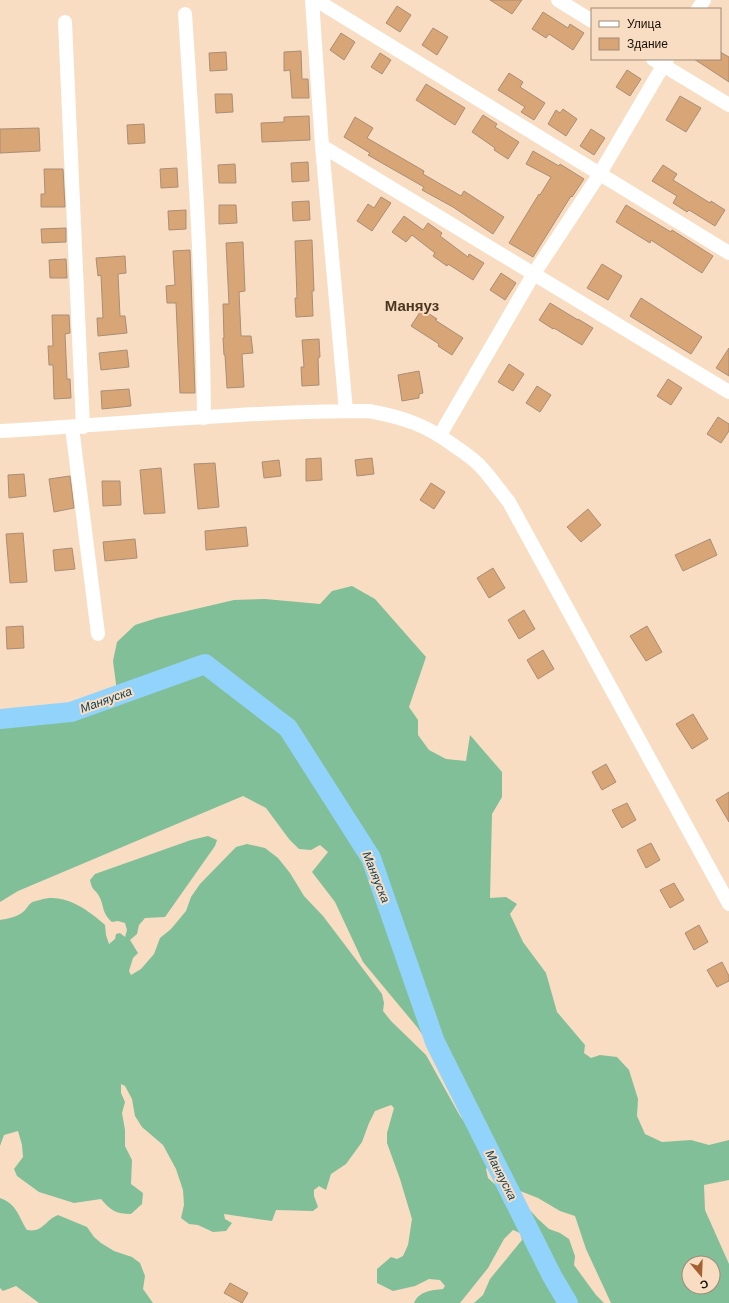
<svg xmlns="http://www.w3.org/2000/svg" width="729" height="1303" font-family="Barlow,sans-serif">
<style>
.forest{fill:#80bf98;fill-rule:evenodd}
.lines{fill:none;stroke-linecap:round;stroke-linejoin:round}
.river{stroke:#91d3fa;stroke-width:20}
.building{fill:#d8a576;stroke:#a98e76}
.minor{stroke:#fff;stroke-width:14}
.labels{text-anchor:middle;stroke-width:4;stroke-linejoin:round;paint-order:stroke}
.water-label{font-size:12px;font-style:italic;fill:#0b425c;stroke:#f8ddc2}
.district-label{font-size:15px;font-weight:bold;fill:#4a361e;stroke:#f8ddc2}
</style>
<rect width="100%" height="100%" fill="#f8ddc2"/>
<path class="forest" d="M352,586L375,599L426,657L409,707L418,720V735L429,750L446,759L466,761L470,735L502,772V797L492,814L490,898L506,897L517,904L510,914L523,942L546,973L557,1012L585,1045L584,1053L591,1058L600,1055L617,1057L629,1070L638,1099L637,1116L645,1134L662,1142L691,1140L709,1145L729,1140V1180L704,1185L705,1210L729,1264V1303H611L586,1249L575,1216L560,1211L538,1198L515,1189L470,1115L444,1066L417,1027L363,962L335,902L312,872L328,852L320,845L311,850L299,849L289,839L266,808L243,796L18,891L0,902V725L69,717L118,699L113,661L117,642L135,625L157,618L234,600L265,599L320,604L332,591ZM689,1263H713V1287H689Z
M208,836L217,840L215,846L165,917L145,918L139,925L137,934L130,940L138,953L133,958L129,971L131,975L141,969L154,954L160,938L171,929L186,911L191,897L200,884L236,847L247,844L265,848L278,858L290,873L304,896L323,916L382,994L384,1003L383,1011L391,1021L426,1055L460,1116L476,1137L490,1164L486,1169L488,1178L503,1192L527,1207L538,1219L549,1229L560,1233L569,1239L575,1256L574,1265L596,1295L604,1303H474L483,1295L490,1279L522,1240L520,1233L513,1230L504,1239L488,1268L460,1303H414C419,1291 432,1290 443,1289L445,1286L440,1280L429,1279L415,1286L393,1291L377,1283V1269L391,1257L397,1259L403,1256L408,1245L412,1219L400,1179L387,1143V1133L394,1108L391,1105L375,1111L369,1123L362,1142L346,1164L331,1174L326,1190L319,1186L314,1190V1196L318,1207L313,1211L276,1210L272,1221L224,1214L225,1219L232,1223L226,1231L213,1232L198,1225L189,1224L181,1218L184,1205L183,1190L176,1169L163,1145L142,1127L135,1116L132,1099L125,1086L121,1084V1093L125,1102L122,1113L125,1130V1146L132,1160L131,1184L143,1193L142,1204L131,1214C116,1214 110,1210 101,1199L74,1203L39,1192L17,1176L14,1169L23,1157L22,1145L18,1131L4,1135L0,1146V920C7,919 17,917 23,912C26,910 28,905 31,903C33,901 37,901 40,900C64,892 88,910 105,925L106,935L109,944L115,939L116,934L120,933L125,937L127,930L125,923L118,921L112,922C101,912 105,907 99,896C95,889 92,891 90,880L95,874L191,840Z
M0,1198C17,1204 18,1216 27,1230C43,1233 45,1220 58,1215L87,1227L94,1237L101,1243L114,1251L132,1257L140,1263L145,1276L143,1289L153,1303H39L16,1286L3,1291L0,1288Z"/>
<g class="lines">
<path class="river" d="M0,719L71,712L205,664L288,728L371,858L435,1042L552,1276L568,1303"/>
</g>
<path class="building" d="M490,0H522L512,14Z
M397,6L411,15L400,32L386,23Z
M543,12L568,28L570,24L584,33L573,50L549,34L546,38L532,29Z
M433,28L448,37L437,55L422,45Z
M341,33L355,42L344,60L330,50Z
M301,51L302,79H308L309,98H292L290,70L284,71V52Z
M226,52L227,70L210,71L209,53Z
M720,52L729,57V82L694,59H720Z
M380,53L391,60L382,74L371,67Z
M627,70L641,79L630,96L616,87Z
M509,73L523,82L520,87L545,103L534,120L521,112L525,107L498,90Z
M426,84L465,108L455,125L416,100Z
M215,94H232L233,112L216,113Z
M680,96L701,108L686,132L666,120Z
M563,109L577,119L566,136L548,124L556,110L560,113Z
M483,115L497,124L495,127L519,142L508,159L494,150L495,148L472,132Z
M309,116L310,140L262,142L261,123L284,122V117Z
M355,117L373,128L367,138L424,171L423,174L461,196L464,191L504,217L493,234L453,207L422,190L424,187L368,155L370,153L344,137Z
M144,124L145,143L128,144L127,125Z
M39,128L40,151L0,153V129Z
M591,129L605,138L594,155L580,146Z
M533,151L559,166L560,164L584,179L572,197L571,196L533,257L509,243L539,194L540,195L551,177L526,164Z
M308,162L309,181L292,182L291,163Z
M235,164L236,183H219L218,165Z
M663,165L677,174L673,180L710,203L711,201L725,210L715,226L689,210L687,212L673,203L677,196L652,181Z
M177,168L178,187L161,188L160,169Z
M44,169H63L65,207H41V194H45Z
M381,197L391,203L372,231L357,221L368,204L374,208Z
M309,201L310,220L293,221L292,202Z
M219,205H236L237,223L219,224Z
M626,205L671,232L672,230L713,256L702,273L651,240L650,243L616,222Z
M186,210V229L169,230L168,211Z
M404,216L423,230L428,223L442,233L440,236L468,257L469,254L484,263L473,280L448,264L447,266L433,256L435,253L412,235L406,242L392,232Z
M66,228V242L42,243L41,229Z
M312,240L314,291H312L313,316L296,317L295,298H297L295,241Z
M243,242L245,291L239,292L241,336H251L253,353L242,354L244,387L227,388L225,355H224L223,338H224L223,304H229L226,243Z
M190,250L195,393H180L176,303H167L166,286L175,285L173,251Z
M125,256L126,273L118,274L120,316H125L127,333L98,336L97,318H103L101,275L98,276L96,258Z
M66,259L67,278H50L49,260Z
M602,264L622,276L608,300L587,288Z
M501,273L516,283L505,300L490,290Z
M641,298L702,337L691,354L630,316Z
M550,303L578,320V319L593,328L582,345L554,328L553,329L539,320Z
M422,309L437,319L435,320L463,338L452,355L438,346L439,344L411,326Z
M52,315H69L70,333L65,334L67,379H70L71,398L54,399L53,365H49L48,346H53Z
M319,339L320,357L318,358L319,385L302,386L301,367H304L302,340Z
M729,348V376L716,368Z
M127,350L129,367L101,370L99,353Z
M509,364L524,374L513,391L498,382Z
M419,371L423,393L419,394V398L402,401L398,375Z
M668,379L682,388L671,405L657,396Z
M537,386L551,395L540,412L526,403Z
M129,389L131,406L102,409L101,391Z
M718,417L729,424V431L721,443L707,434Z
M321,458L322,480L306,481V459Z
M372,458L374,474L357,476L355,460Z
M279,460L281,476L264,478L262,462Z
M215,463L219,507L198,509L194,464Z
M161,468L165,513L144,514L140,470Z
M24,474L26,496L9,498L8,475Z
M70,476L74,508L54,512L49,479Z
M102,481H120L121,505L103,506Z
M431,483L445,492L434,509L420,500Z
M588,509L601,525L581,542L567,527Z
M246,527L248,546L206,550L205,531Z
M23,533L27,582L10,583L6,534Z
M135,539L137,558L105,561L103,542Z
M710,539L717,555L683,571L675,555Z
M72,548L75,569L55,571L53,550Z
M493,568L505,588L489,598L477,578Z
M524,610L535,629L519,639L508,620Z
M23,626L24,648L7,649L6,627Z
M647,626L662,652L646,661L630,636Z
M543,650L554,669L538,679L527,660Z
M693,714L708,739L692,749L676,724Z
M606,764L616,782L602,790L592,772Z
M729,792V822L716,800Z
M627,803L636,820L622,828L612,810Z
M651,843L660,860L646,868L637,850Z
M674,883L684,900L670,908L660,890Z
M699,925L708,942L694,950L685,933Z
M722,962L729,976V981L717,987L707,970Z
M230,1283L248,1293L242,1303L224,1293Z"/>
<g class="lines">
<path class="minor" d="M312,0L322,146L346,411
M316,0L729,253
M558,0L592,21
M698,9L704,0
M185,14C194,149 203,283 204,418
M65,22L83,427
M653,59L729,105
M322,146L729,392
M72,427L98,634
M0,431C123,424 246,411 369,411C406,418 426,425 456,447C465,453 475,460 482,468C492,479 500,491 509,502L729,904
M440,435L533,275L599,175L667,59"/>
</g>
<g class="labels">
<g class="water-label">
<text transform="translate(106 700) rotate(-20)" y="4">Маняуска</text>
<text transform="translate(376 877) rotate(68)" y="4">Маняуска</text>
<text transform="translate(501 1175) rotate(63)" y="4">Маняуска</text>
</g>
<g class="district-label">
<text x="412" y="311">Маняуз</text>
</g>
</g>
<rect x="591" y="8" width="130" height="52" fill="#f8ddc2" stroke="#9e8a76"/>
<rect x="599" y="21" width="20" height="6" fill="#ffffff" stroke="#9e8a76"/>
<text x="627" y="28" font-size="12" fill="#160d05">Улица</text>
<rect x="599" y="38" width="20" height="12" fill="#d8a576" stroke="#9e8a76"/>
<text x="627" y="48" font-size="12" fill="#160d05">Здание</text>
<g transform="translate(701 1275) rotate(161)"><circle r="19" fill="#f8ddc2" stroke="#9e8a76"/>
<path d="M0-3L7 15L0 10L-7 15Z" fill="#a56032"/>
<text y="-6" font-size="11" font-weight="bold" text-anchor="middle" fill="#160d05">С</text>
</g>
</svg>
